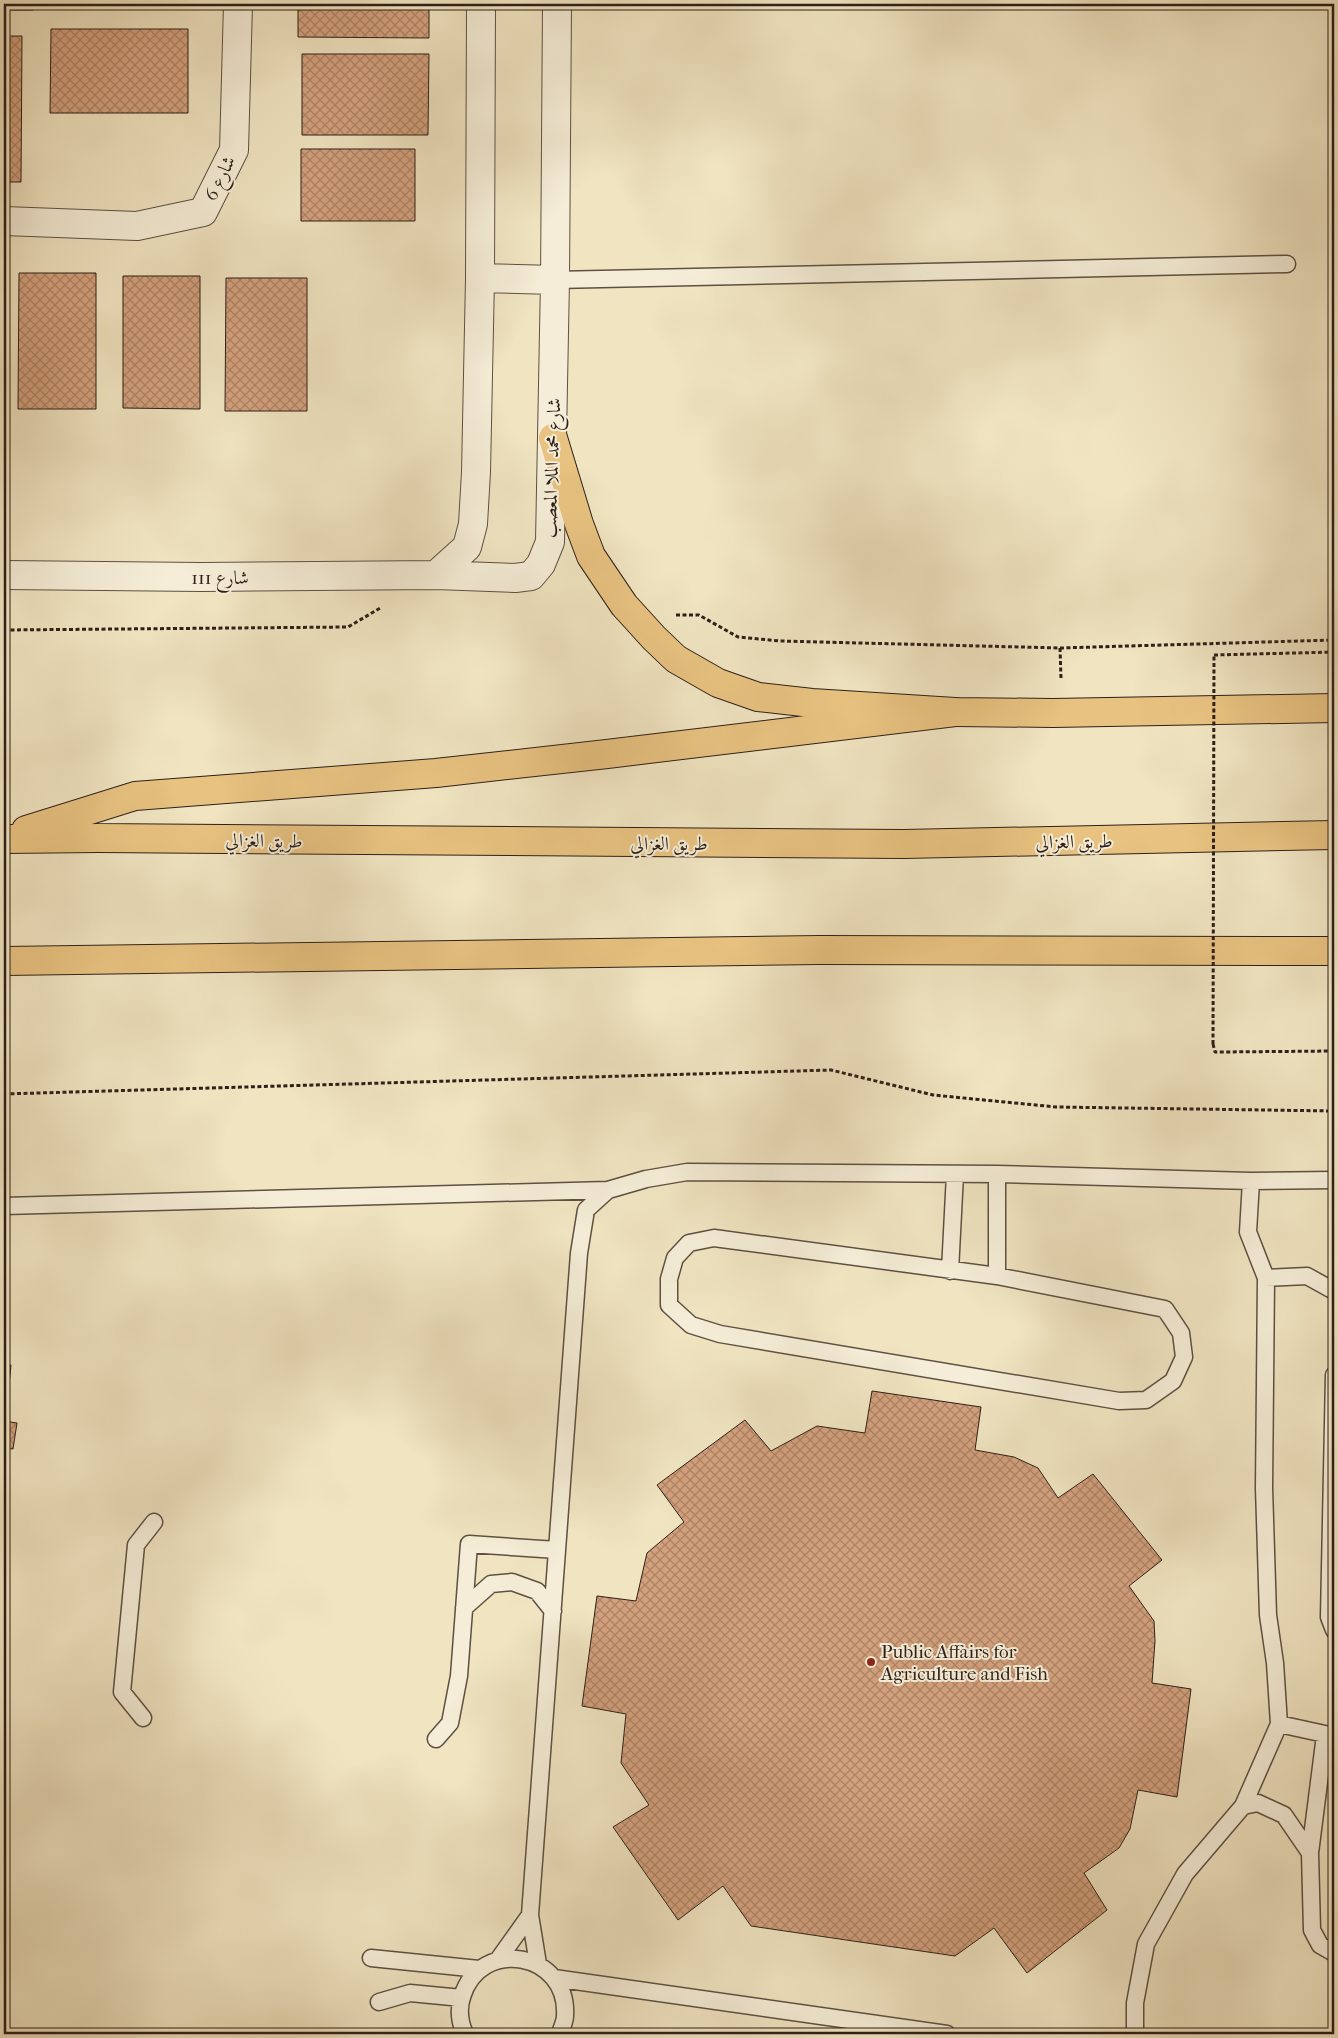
<svg xmlns="http://www.w3.org/2000/svg" width="1338" height="2038" font-family="'IM FELL French Canon',Amiri,serif">
<style>
.building{fill:url(#building-cross-hatch);stroke:#2d1f19}
.lines{fill:none;stroke-linecap:round;stroke-linejoin:round}
.service-casing{stroke:#5e5043;stroke-width:19}
.minor-casing{stroke:#5e5043;stroke-width:30}
.tertiary-casing{stroke:#5e5043;stroke-width:30}
.primary-casing{stroke:#2d1f19;stroke-width:30}
.motorway-casing{stroke:#2d1f19;stroke-width:30}
.path{stroke:#2d1f19;stroke-width:3;stroke-dasharray:4 2.5;stroke-linecap:butt}
.service{stroke:#f5edd7;stroke-width:16}
.minor{stroke:#f5edd7;stroke-width:28}
.tertiary{stroke:#f5edd7;stroke-width:28}
.primary{stroke:#e8c280;stroke-width:28}
.motorway{stroke:#e8c280;stroke-width:28}
.path-bridge{stroke:#2d1f19;stroke-width:3;stroke-dasharray:4 2.5;stroke-linecap:butt}
.poi-dot{fill:#8f2418;stroke:#f5edd7;stroke-width:2}
.labels{text-anchor:middle;stroke-width:4;stroke-linejoin:round;paint-order:stroke}
.street-label{font-size:19px;fill:#2d1f19;stroke:#f5edd7}
.poi-label{font-size:19px;fill:#2d1f19;stroke:#f5edd7;text-anchor:start}
</style>
<defs>
<pattern id="building-cross-hatch" width="8" height="8" patternUnits="userSpaceOnUse" patternTransform="scale(1.25)"><rect width="8" height="8" fill="#d4a17d"/><path d="M0 0l8 8M0 8l8-8" fill="none" stroke="#ac8366"/></pattern>
</defs>
<rect width="100%" height="100%" fill="#f0e4c1"/>
<filter id="stains"><feTurbulence type="fractalNoise" baseFrequency=".004" numOctaves="4"/><feColorMatrix values="0 0 0 0 .2 0 0 0 0 .09 0 0 0 0 .02 0 0 0 .5 -.17"/></filter>
<radialGradient id="worn" r=".72"><stop offset=".6" stop-color="#630" stop-opacity="0"/><stop offset="1" stop-color="#630" stop-opacity=".3"/></radialGradient>
<path class="building" d="M4,4H33V10H4Z
M55,4H185V7H55Z
M298,4H429V38L298,37Z
M51,29H188V113H50Z
M4,36H22L21,182H4Z
M302,54H429L428,135H302Z
M301,149H415V221H301Z
M19,273H96V409H18Z
M123,276H200V409L123,408Z
M226,278H307V411H225Z
M4,1364L11,1365L7,1405H4Z
M872,1391L981,1407L975,1450L1014,1457L1038,1468L1058,1498L1093,1474L1162,1560L1129,1586L1154,1621L1155,1641L1152,1683L1191,1689L1177,1797L1138,1790L1130,1829L1119,1848L1084,1873L1107,1910L1027,1973L994,1928L955,1956L751,1926L723,1886L678,1920L613,1827L649,1805L621,1763L626,1714L582,1706L597,1596L636,1601L647,1553L684,1522L657,1485L745,1420L771,1451L817,1426L865,1433Z
M4,1421L17,1423L13,1449L4,1448Z"/>
<g class="lines">
<g class="service-casing">
<path id="service" d="M555,280L1287,264
M997,1174V1276
M4,1206L608,1190L646,1179L687,1172L997,1174L1251,1181L1334,1180
M714,1238L997,1276L1165,1309L1181,1333L1184,1357L1173,1381L1146,1400L1119,1401L720,1334L691,1325L669,1305V1279L675,1258L689,1243Z
M950,1271L955,1174
M1266,1278L1307,1276L1334,1291
M1334,1375L1329,1617L1334,1630
M464,1608L491,1584L512,1582L537,1591L553,1611
M143,1718L122,1692L136,1545L154,1522
M1279,1724L1334,1736
M1325,1735L1310,1853L1312,1930L1320,1945L1334,1953
M436,1739L450,1723L459,1676L469,1544L557,1550
M1243,1806L1258,1803L1284,1815L1310,1853
M371,1958L479,1969
M498,1960L530,1915
M538,1964L530,1915L579,1253L586,1210L608,1190
M554,1978L947,2034
M379,2002L410,1993L462,1998
M465,2034C460,2023 458,2010 462,1997C480,1936 569,1952 565,2016C565,2022 561,2029 560,2034
M1135,2034V2003L1146,1944L1185,1874L1243,1806L1279,1724L1275,1663L1268,1615L1264,1488L1266,1278L1248,1232L1251,1181"/>
</g>
<g class="minor-casing">
<path id="minor" d="M4,221L137,226L203,212L234,150L238,4"/>
</g>
<g class="tertiary-casing">
<path id="tertiary" d="M480,278L555,280
M4,575L202,577L436,575L515,578L531,576L541,564L550,542L555,280L557,4
M436,575L467,547L473,524L476,472L480,278L481,4"/>
</g>
<g class="primary-casing">
<path id="primary" d="M553,438L579,524L591,556L624,605L654,638L676,659L718,683L758,697L812,703L955,712L1053,713L1334,708"/>
</g>
<g class="motorway-casing">
<path id="motorway" d="M26,830L135,796L436,773L607,754L955,712
M4,839L98,838L904,844L1334,835
M4,961L820,950L1334,951"/>
</g>
<path class="path" d="M676,615H699L738,637L780,641L1060,648L1334,640
M4,630L348,627L382,607
M1060,648L1061,679
M1214,655L1334,652
M1213,1044L1215,1052H1220L1334,1051
M4,1094L831,1070L933,1095L1056,1107L1334,1111"/>
<use href="#service" class="service"/>
<use href="#minor" class="minor"/>
<use href="#tertiary" class="tertiary"/>
<use href="#primary" class="primary"/>
<use href="#motorway" class="motorway"/>
<path class="path-bridge" d="M1213,1044L1214,655"/>
</g>
<circle class="poi-dot" cx="871" cy="1662" r="5"/>
<g class="labels">
<g class="street-label">
<text transform="translate(219 178) rotate(-64)" y="7">شارع 6</text>
<text transform="translate(551 468) rotate(-88)" y="7">شارع محمد الملا المعصب</text>
<text x="220" y="584">شارع 111</text>
<text transform="translate(264 840) rotate(1)" y="7">طريق الغزالي</text>
<text transform="translate(1074 841) rotate(-1)" y="7">طريق الغزالي</text>
<text x="669" y="850">طريق الغزالي</text>
</g>
<g class="poi-label">
<text x="881" y="1658">Public Affairs for<tspan x="881" dy="22">Agriculture and Fish</tspan></text>
</g>
</g>
<rect width="1338" height="2038" fill="none" stroke="#f0e4c1" stroke-width="20"/>
<rect x="5" y="5" width="1328" height="2028" fill="none" stroke="#2d1f19" stroke-width="2.5"/>
<rect x="10" y="10" width="1318" height="2018" fill="none" stroke="#2d1f19"/>
<rect width="100%" height="100%" filter="url(#stains)"/>
<rect width="100%" height="100%" fill="url(#worn)"/>
</svg>
